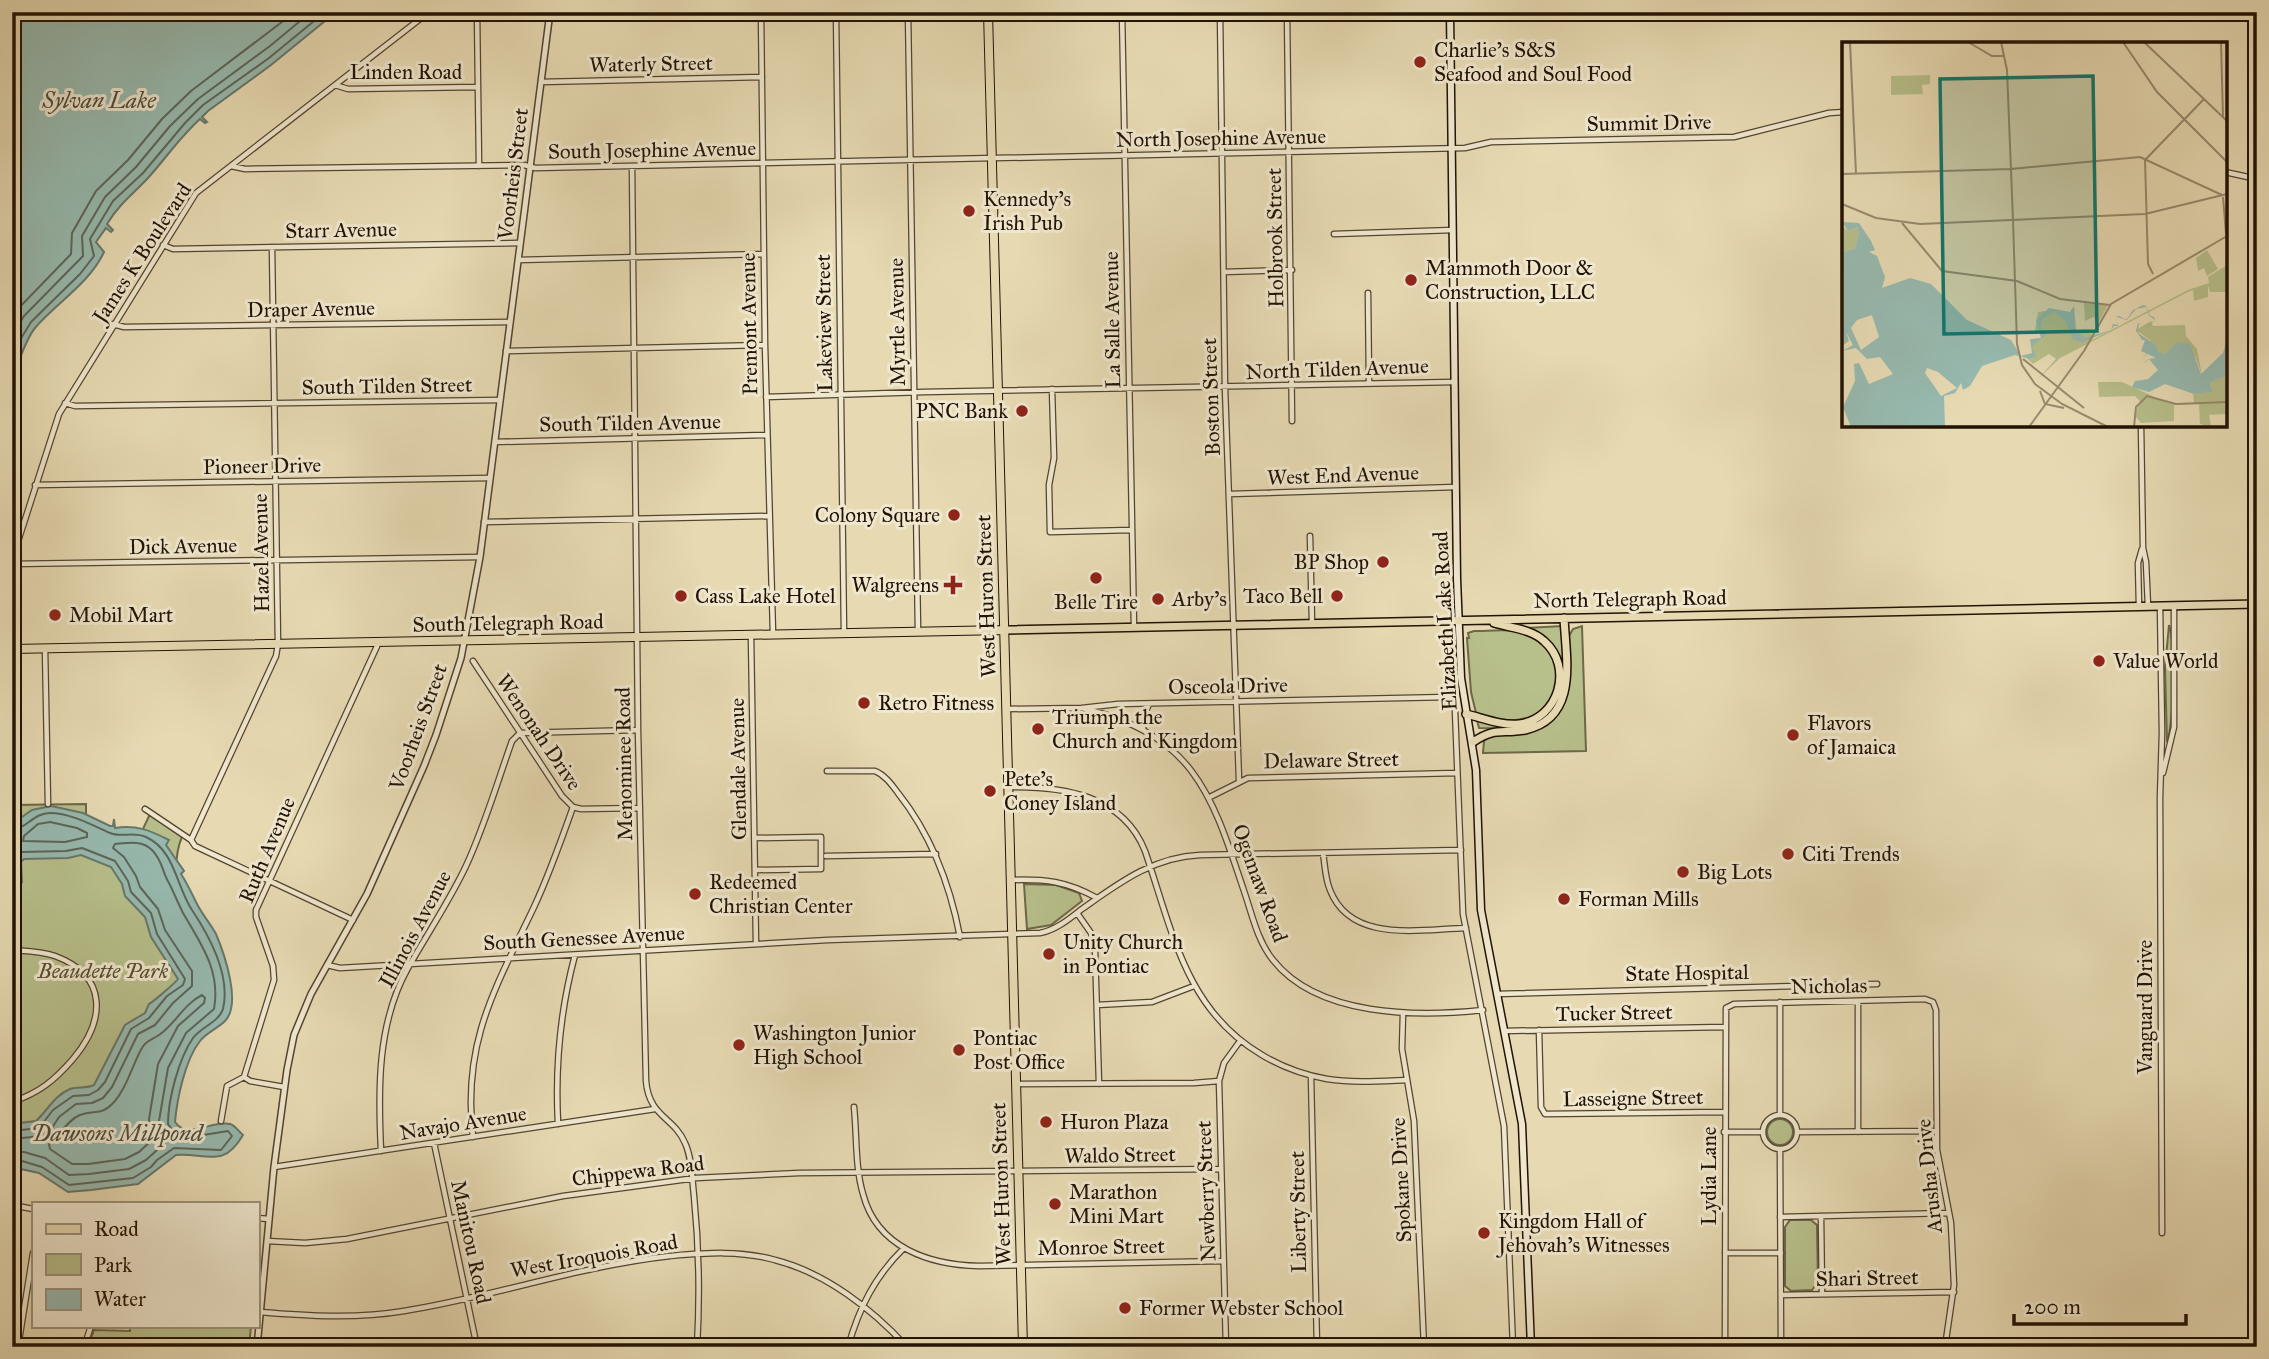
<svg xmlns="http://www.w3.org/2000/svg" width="2269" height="1359" font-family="'IM FELL Great Primer',serif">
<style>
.green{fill:#b7bf8b;stroke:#6c6848;stroke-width:2}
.water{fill:#97bab0;stroke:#68776b;stroke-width:2}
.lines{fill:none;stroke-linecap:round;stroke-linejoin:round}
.shore{stroke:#5c665a;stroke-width:2}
.minor-casing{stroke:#534430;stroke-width:7}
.tertiary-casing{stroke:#534430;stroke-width:8}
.secondary-casing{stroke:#221204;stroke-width:9}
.primary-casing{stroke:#221204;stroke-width:10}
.trunk-casing{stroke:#221204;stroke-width:10}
.minor{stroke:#efe7ce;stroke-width:4.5}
.tertiary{stroke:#efe7ce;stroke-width:5}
.secondary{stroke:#efe7ce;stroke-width:6}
.primary{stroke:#e7dab3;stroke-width:7}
.trunk{stroke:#e7dab3;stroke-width:8}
.poi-dot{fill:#8f2418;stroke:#efe7ce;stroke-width:2.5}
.labels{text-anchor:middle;stroke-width:6;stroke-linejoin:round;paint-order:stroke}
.poi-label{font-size:21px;fill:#221204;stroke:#efe7ce;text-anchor:start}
.street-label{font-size:21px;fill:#221204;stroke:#efe7ce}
.park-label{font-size:21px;font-style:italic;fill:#564f33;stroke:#efe7ce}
.water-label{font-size:23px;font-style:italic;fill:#4b4d40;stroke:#efe7ce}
.inset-road{fill:none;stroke:#988a6d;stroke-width:2}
.view{fill:#0f766e;fill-opacity:0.15;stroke:#0f766e;stroke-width:3.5}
.inset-edge{fill:none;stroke:#221204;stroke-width:3.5}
</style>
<rect width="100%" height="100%" fill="#e7dab3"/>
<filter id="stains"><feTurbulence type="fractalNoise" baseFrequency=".00286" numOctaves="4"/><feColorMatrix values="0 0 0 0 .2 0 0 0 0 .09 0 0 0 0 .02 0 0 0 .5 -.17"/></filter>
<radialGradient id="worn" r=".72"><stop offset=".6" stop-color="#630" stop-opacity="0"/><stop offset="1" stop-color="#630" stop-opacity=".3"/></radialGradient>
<path class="green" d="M2169,625C2175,643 2174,723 2167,742L2165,668Z
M1562,626C1564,665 1574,716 1523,727C1509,730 1493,728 1479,728L1477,720L1513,727L1548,712C1553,701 1562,686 1563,674C1565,651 1545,636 1526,628Z
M1582,626L1586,751L1483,753L1484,741L1490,735L1545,723L1567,691L1569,682V636L1573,629Z
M1474,631C1491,631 1512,628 1528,634C1581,653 1561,747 1476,713L1471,692L1467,638H1469L1468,633Z
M86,804V817L123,846L143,829L149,816H152L182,837C165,875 190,935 201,974L16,1167L12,1191V805Z
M1024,884L1056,885L1079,893L1082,901L1051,925L1027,929Z
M1767 1132a13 13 0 1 1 26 0a13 13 0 1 1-26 0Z
M1790,1220H1811L1817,1225L1818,1282L1812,1290L1791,1291L1785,1286V1227Z
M130,1326H251L249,1347H88L94,1330L130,1331Z"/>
<path class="water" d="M12,12H336L271,65L208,111L202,117L207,122L205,123L200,119C180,137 166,158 148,178C132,195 120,203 107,224L113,230L111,232L106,228L96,242L104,252C90,283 54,305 35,328C25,340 19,363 12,378Z
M51,806L83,813L110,826H113L114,819L115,828C136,824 151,831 169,840L166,845L184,871L181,874C187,883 191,892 196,902C201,913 210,923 216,934C224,953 242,1004 225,1021C218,1028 206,1033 200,1041C185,1060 177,1099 175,1122C188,1140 211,1120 230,1124C235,1125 239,1132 243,1135C223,1169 208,1153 176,1155L138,1184L91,1190L68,1192L39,1173L16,1168L12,1176V1124L36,1121C47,1111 55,1095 70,1089C78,1086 86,1089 94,1085L125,1025L145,1013L149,1004C153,1002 174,984 178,979L151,937L145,917L125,896L122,884L111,867L81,855L68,858L24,859L21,862L22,882L12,898V824L32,810Z"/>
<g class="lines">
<path class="shore" d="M12,315L71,254L72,233L96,191L128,160L162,119L191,91L295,12
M12,336L24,316L83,256L82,236L105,197L136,167L170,126L198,99L270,46L311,12
M12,360L20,340L31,322L80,274L94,256L90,239L113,201L143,173L185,123L203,105L269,58L325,12
M50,822L77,828L87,833V837L65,842L23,841L24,836L38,824Z
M12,830C27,829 33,813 50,813C70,813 92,825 110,833C121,838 133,831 146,837C175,850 176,886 192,910C210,937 231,975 223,1009C219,1022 201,1027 193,1038C179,1058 168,1099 168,1124L175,1134L185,1138L228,1131L232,1136L221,1150L174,1148L157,1160L151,1167L133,1178L69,1185L42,1167L22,1161L12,1162
M12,887L16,879L14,859L22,852L66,851L82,848L115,861L128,881L131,892L151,913L157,934L185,979L183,985L167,996L149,1018L131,1029L105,1082L98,1090L89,1095L73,1096L53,1110L39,1128L12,1131
M202,995L205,998L204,1003L178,1026L158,1064L149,1119L152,1140L139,1152L125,1159L88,1164H72L50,1149L49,1144C60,1136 67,1120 80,1115C95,1109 101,1117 115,1101C128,1086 132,1065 142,1048C146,1040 152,1040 159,1035C175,1024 184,1004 202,995Z
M12,1139L42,1136L52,1128L59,1117L76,1104L92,1103L103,1098L112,1087L138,1034L155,1025L173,1003L192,986V971L165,930L158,909L140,887L136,876L124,857L113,848L115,844C127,843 142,840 152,850C163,861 162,872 169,883C174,893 178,903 183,913C201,944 221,971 214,1009L186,1033L168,1068L159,1121L167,1141L146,1160L129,1169L89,1174L69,1175L45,1158L24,1152H12"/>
<g class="minor-casing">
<path id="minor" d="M477,12L479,166
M761,12L765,345L773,634
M836,12L844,633
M908,12L918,631
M1122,12L1134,627
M1220,12L1225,388L1239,780
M1287,12L1292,421
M541,82L762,77
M335,85L348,89L478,87
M231,166L245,169L524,165L535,168L1465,148L1491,142L1734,137L1829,113L1844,112
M632,166L638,730L646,1081C649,1117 674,1117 685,1143C692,1158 692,1179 694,1196C699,1246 700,1296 697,1347
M2225,172L2257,179
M1334,234L1453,230
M163,245L173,249L520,243
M518,260L763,254
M1224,272L1292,270
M1368,293L1369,383
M113,324L124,327L510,322
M506,351L765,345
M1052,389L1054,458L1049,485L1050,532L1132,530
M766,397L924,392L1454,382
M65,403L75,406L500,400
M2141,425L2143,548L2146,562L2148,606
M495,442L767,435
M35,485L490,478
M1230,494L1456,487
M484,522L769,516
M1310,536L1312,623
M12,560L59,414L196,193L429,12
M12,564L480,557
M2139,606L2138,563L2142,549
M2160,606L2162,733L2160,798L2162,1233
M751,636L756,944
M45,648L48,804
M473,661L562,796L573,807
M1082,708C1194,735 1211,792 1244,891C1252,914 1257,940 1273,960C1318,1017 1417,1017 1483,1010
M1007,709L1082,708L1118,704L1449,697
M1455,710L1463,914L1504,1126L1513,1347
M1143,729L1144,716L1149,704
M520,733L638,730
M827,771H875C885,775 892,785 898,793C932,836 950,884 960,937
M2163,773L2174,727V606
M1009,787C1063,786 1123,795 1145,851C1172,929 1185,1010 1262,1055C1282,1067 1304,1075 1327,1079C1353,1083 1381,1081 1407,1080
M1210,797L1248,778L1457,773
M573,807L581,809L640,808
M145,809L191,840L195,846L353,920
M755,838L821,837V869L755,870
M191,840L276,656L278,644L272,247
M1323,853C1325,865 1325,878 1330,890C1351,944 1420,929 1466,928
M826,856L936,854
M1011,880C1046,879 1066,881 1097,898
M1077,913L1091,933L1095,949L1099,1084
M12,950C26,951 41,951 55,956C109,976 105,1021 73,1059C55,1080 39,1093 12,1102
M327,965L340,968L828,940L1040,933C1056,930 1069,919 1082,909C1119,883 1153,857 1200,855L1461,850
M1497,994L1877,984
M1858,1001V1132
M1780,1002V1115
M1097,1005L1152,1002L1194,986
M1403,1013L1402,1049L1414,1121L1424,1347
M1539,1030L1541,1107L1545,1114L1724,1112
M1505,1031L1724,1027
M1311,1076L1317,1347
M244,1077L274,980L273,966L256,917V910L378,644
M244,1077L250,1081L284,1087
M1017,1084L1194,1083L1219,1081
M854,1107C857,1136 855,1167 863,1194C877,1248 930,1265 979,1266L1223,1261
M1763 1132a17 17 0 1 1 34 0a17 17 0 1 1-34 0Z
M221,1121L227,1086L244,1077
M558,1124C555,1067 560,1011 575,955
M1724,1132H1763
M1797,1132L1937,1131
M473,1137C462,1042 495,989 534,907C549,875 561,841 573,807
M434,1143L477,1347
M1780,1149L1781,1347
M381,1151C378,1090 377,1023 408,968C427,934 449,902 466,866C485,825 497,783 512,741L520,733
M274,1167L655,1109
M12,1205L33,1209
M1821,1216L1822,1294
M1780,1217L1949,1213
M257,1218L269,1219
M1509,1224L1526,1223
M267,1241L305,1243L347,1239L563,1196L696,1178L799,1173L1221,1169
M1725,1253H1781
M1781,1295L1954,1292
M260,1312C308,1316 356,1319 404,1311C493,1297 579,1266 670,1256C706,1253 740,1250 775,1260C826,1273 872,1309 907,1347
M18,1347L33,1253
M84,1347L91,1326
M625,1347H671
M848,1347C859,1308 875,1276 904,1248
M1226,1347L1219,1081L1224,1063L1240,1041
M1725,1347L1726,1008L1734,1004L1925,999L1933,1002L1936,1010L1937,1150L1951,1223L1954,1285L1945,1347"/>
</g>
<g class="tertiary-casing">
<path id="tertiary" d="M257,1347L274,1167L287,1070L294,1035L311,994L367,894L424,766L436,735L461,658L480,557L550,12"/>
</g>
<g class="secondary-casing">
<path id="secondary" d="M1450,12L1457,579L1461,678L1476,770L1481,910L1522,1124L1531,1347"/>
</g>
<g class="primary-casing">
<path id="primary" d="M1005,630L2257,604
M1466,714C1483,718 1502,726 1519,724C1559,719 1574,667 1544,641C1531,629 1511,628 1494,623
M1473,742C1495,727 1501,734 1525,730C1579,718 1566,659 1564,618"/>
</g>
<g class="trunk-casing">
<path id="trunk" d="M988,12L1023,1347
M12,649L1005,630"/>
</g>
<use href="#minor" class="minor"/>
<use href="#tertiary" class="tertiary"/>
<use href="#secondary" class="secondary"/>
<use href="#primary" class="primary"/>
<use href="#trunk" class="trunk"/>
</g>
<g class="poi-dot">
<circle cx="1420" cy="62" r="7"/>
<circle cx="969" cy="211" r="7"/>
<circle cx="1411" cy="280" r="7"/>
<circle cx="1022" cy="411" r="7"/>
<circle cx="954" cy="515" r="7"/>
<circle cx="1383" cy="562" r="7"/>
<circle cx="1096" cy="578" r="7"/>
<path d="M949.5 574.5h7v7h7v7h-7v7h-7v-7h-7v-7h7z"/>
<circle cx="681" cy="596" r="7"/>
<circle cx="1337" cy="596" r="7"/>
<circle cx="1158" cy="599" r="7"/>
<circle cx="55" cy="615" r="7"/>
<circle cx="2099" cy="661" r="7"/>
<circle cx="864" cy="703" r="7"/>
<circle cx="1038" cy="729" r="7"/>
<circle cx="1793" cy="735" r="7"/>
<circle cx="990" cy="791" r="7"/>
<circle cx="1788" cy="854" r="7"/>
<circle cx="1683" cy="872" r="7"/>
<circle cx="695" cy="894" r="7"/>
<circle cx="1564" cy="899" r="7"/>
<circle cx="1049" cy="954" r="7"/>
<circle cx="739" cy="1045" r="7"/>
<circle cx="959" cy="1050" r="7"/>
<circle cx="1046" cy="1122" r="7"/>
<circle cx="1055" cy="1204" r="7"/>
<circle cx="1484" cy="1233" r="7"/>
<circle cx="1125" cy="1308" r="7"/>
</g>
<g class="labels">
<g class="poi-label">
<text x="1434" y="57">Charlie's S&amp;S<tspan x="1434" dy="24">Seafood and Soul Food</tspan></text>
<text x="983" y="206">Kennedy's<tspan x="983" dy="24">Irish Pub</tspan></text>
<text x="1425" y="275">Mammoth Door &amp;<tspan x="1425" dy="24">Construction, LLC</tspan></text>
<text x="1008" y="418" text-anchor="end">PNC Bank</text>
<text x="940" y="522" text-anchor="end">Colony Square</text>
<text x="1369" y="569" text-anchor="end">BP Shop</text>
<text x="939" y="592" text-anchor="end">Walgreens</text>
<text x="695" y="603">Cass Lake Hotel</text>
<text x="1323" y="603" text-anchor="end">Taco Bell</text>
<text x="1172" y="606">Arby's</text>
<text x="1096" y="609" text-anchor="middle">Belle Tire</text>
<text x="69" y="622">Mobil Mart</text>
<text x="2113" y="668">Value World</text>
<text x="878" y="710">Retro Fitness</text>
<text x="1052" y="724">Triumph the<tspan x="1052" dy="24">Church and Kingdom</tspan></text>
<text x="1807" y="730">Flavors<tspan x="1807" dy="24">of Jamaica</tspan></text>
<text x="1004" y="786">Pete's<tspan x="1004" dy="24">Coney Island</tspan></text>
<text x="1802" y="861">Citi Trends</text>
<text x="1697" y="879">Big Lots</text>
<text x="709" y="889">Redeemed<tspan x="709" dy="24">Christian Center</tspan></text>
<text x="1578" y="906">Forman Mills</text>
<text x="1063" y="949">Unity Church<tspan x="1063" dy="24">in Pontiac</tspan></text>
<text x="753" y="1040">Washington Junior<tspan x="753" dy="24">High School</tspan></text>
<text x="973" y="1045">Pontiac<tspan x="973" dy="24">Post Office</tspan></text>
<text x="1060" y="1129">Huron Plaza</text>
<text x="1069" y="1199">Marathon<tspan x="1069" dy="24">Mini Mart</tspan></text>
<text x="1498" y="1228">Kingdom Hall of<tspan x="1498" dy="24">Jehovah's Witnesses</tspan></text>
<text x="1139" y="1315">Former Webster School</text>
</g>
<g class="street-label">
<text transform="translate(651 64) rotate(-1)" y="7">Waterly Street</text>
<text x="406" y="79">Linden Road</text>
<text transform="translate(1649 123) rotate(-1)" y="7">Summit Drive</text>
<text transform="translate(1221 138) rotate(-1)" y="7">North Josephine Avenue</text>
<text transform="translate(652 150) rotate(-1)" y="7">South Josephine Avenue</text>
<text transform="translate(513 174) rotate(-83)" y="7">Voorheis Street</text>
<text transform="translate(341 230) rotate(-1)" y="7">Starr Avenue</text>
<text transform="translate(1275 238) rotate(-91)" y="7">Holbrook Street</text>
<text transform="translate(142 253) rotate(-57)" y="7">James K Boulevard</text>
<text transform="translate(311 309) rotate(-1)" y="7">Draper Avenue</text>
<text transform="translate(1112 320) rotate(-91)" y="7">La Salle Avenue</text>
<text transform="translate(897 322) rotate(-91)" y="7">Myrtle Avenue</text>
<text transform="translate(824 323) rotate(-91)" y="7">Lakeview Street</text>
<text transform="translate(749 324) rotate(-91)" y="7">Premont Avenue</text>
<text transform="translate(1337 369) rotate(-2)" y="7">North Tilden Avenue</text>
<text transform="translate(387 386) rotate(-1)" y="7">South Tilden Street</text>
<text transform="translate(1211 397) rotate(-92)" y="7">Boston Street</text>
<text transform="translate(630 423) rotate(-1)" y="7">South Tilden Avenue</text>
<text transform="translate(262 466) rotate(-1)" y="7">Pioneer Drive</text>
<text transform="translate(1343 475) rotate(-2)" y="7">West End Avenue</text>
<text transform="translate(183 546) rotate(-1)" y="7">Dick Avenue</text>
<text transform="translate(261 553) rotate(-91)" y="7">Hazel Avenue</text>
<text transform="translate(986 596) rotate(-92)" y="7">West Huron Street</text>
<text transform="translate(1630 599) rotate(-1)" y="7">North Telegraph Road</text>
<text transform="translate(1445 621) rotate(-93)" y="7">Elizabeth Lake Road</text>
<text transform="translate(508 623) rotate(-1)" y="7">South Telegraph Road</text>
<text transform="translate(1228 686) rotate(-1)" y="7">Osceola Drive</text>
<text transform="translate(418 727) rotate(-70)" y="7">Voorheis Street</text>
<text transform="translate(539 732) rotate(56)" y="7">Wenonah Drive</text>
<text transform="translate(1331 760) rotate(-1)" y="7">Delaware Street</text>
<text transform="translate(624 764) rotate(-91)" y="7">Menominee Road</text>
<text transform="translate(738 769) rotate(-91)" y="7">Glendale Avenue</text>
<text transform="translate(267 850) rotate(-67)" y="7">Ruth Avenue</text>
<text transform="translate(1260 883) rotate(70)" y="7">Ogemaw Road</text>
<text transform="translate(415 929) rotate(-62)" y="7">Illinois Avenue</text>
<text transform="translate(584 938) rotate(-3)" y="7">South Genessee Avenue</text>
<text transform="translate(1687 973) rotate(-1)" y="7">State Hospital</text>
<text transform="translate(1829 986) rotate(-1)" y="7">Nicholas</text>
<text transform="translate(2145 1007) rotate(-90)" y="7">Vanguard Drive</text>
<text transform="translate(1614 1013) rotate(-1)" y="7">Tucker Street</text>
<text transform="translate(1633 1098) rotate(-1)" y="7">Lasseigne Street</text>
<text transform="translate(463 1123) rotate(-9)" y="7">Navajo Avenue</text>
<text transform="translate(1120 1155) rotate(-1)" y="7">Waldo Street</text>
<text transform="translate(638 1171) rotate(-7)" y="7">Chippewa Road</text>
<text transform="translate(1709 1176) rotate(-90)" y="7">Lydia Lane</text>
<text transform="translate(1929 1176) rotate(-96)" y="7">Arusha Drive</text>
<text transform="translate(1401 1180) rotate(-93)" y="7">Spokane Drive</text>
<text transform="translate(1001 1184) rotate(-92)" y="7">West Huron Street</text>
<text transform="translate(1206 1191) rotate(-92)" y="7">Newberry Street</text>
<text transform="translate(1298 1212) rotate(-91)" y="7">Liberty Street</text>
<text transform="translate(471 1242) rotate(78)" y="7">Manitou Road</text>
<text transform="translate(1101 1247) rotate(-1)" y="7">Monroe Street</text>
<text transform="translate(594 1256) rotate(-10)" y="7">West Iroquois Road</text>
<text transform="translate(1867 1278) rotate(-1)" y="7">Shari Street</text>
</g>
<g class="park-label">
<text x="103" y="978">Beaudette Park</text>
</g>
<g class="water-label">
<text x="99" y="108">Sylvan Lake</text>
<text x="117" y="1141">Dawsons Millpond</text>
</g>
</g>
<g transform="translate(1842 42)">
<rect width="385" height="385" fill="#e7dab3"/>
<path d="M88,33V42L80,43L81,52L49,53V34ZM0,184L6,189L15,185L17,191L13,206L0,211ZM365,208L376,227L365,234L362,226L356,229L354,216ZM385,223V250H368L366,243V255L352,259L351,248L346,250L218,316L195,338L214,317L207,312L191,322L185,316L191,310L189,302L201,296L202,289H193L196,270L211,268L233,288L251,290L248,299L346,248L367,241L366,235ZM242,261L266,263L257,280L251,275L243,279ZM309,279L311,284L343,283L344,294L355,307L360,333L353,314L305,311L301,318L309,299L294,288ZM385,333V372L367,373L369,385L358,382L357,362L332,363V379L299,381L293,374L298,359L293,354L257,355L256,340H280L326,361H352L351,352L371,350L368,341Z" fill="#b7bf8b"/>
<path d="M0,180L17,181L29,199L33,208L27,210L35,214L43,235L40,246L68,236L89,242L125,278L169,298L179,314L190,311L188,297L199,296L194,278L207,266L228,270L232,264L234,288L243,296L269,288L271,282L276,283L274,277L275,274H277L283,277H285L291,268L301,263L304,264L308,274L312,275L313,278L306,285L297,281L296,291L314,303L316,310L324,312L335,300L348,302L359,332L381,311L385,297V333L368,341L371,350L352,352L323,342L307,350L290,345L293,339L306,337L316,328L307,317L300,323L306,317L314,316L299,309L303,298H300L294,289L296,281L305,284L313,278L307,274L304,265L294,267L285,278L275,275L274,277L276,282V284H272L269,288L241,300L231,298L224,280L212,270L199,278V288L206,292L190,304L195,317L192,314L188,317L173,313L140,324L128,344L121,348L119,341L113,351L102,354L103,385H9L1,365L13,339L12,322L17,321L27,342L51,332L38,315L25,317L14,306L0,309L11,303L4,290L7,299L0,304V211L13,206L17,191L15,185L6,189ZM30,273L37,295L19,308L9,286L15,278ZM85,326L96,330L115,346L99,354L83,331Z" fill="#97bab0" fill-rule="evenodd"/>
<path class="inset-road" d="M8,0L14,132M126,0L150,14H163M159,0L165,28L171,178M281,0L315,50L385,120M302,0L385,79M379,0L381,75M0,132L169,127L298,115L380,153M381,155L384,192M0,162L34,176L78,182L303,172L385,152M171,178L175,302L180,323L193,342L220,362L266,385M60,181L100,229L175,239L218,257L268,263M311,232L306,222L303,118L362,57M181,317L242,366M198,349L203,362L222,366M187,385L242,309L269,262L385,194M292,385L294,365L305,354L334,362L385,360"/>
<path class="view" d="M251,34L255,289L102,292L98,37Z"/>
<rect width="385" height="385" class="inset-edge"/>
</g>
<rect width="2269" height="1359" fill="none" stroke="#e7dab3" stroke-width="42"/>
<rect x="14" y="14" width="2241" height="1331" fill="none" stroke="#221204" stroke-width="3.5"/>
<rect x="21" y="21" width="2227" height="1317" fill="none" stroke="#221204" stroke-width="2"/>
<rect x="32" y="1202" width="228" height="126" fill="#efe7ce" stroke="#9d927d" stroke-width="2"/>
<rect x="46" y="1224" width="35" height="10" fill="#e7dab3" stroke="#9d927d" stroke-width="2"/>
<text x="94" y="1236" font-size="21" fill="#221204">Road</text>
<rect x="46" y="1254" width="35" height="21" fill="#b7bf8b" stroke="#9d927d" stroke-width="2"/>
<text x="94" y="1272" font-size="21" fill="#221204">Park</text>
<rect x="46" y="1289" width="35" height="21" fill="#97bab0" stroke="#9d927d" stroke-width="2"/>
<text x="94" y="1306" font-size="21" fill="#221204">Water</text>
<path d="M2014 1314v10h172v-10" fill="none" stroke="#221204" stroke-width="3.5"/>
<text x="2024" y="1314" font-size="21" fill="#221204" stroke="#efe7ce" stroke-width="5" paint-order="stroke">200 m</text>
<rect width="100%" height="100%" filter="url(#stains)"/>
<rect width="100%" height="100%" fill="url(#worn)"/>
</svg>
